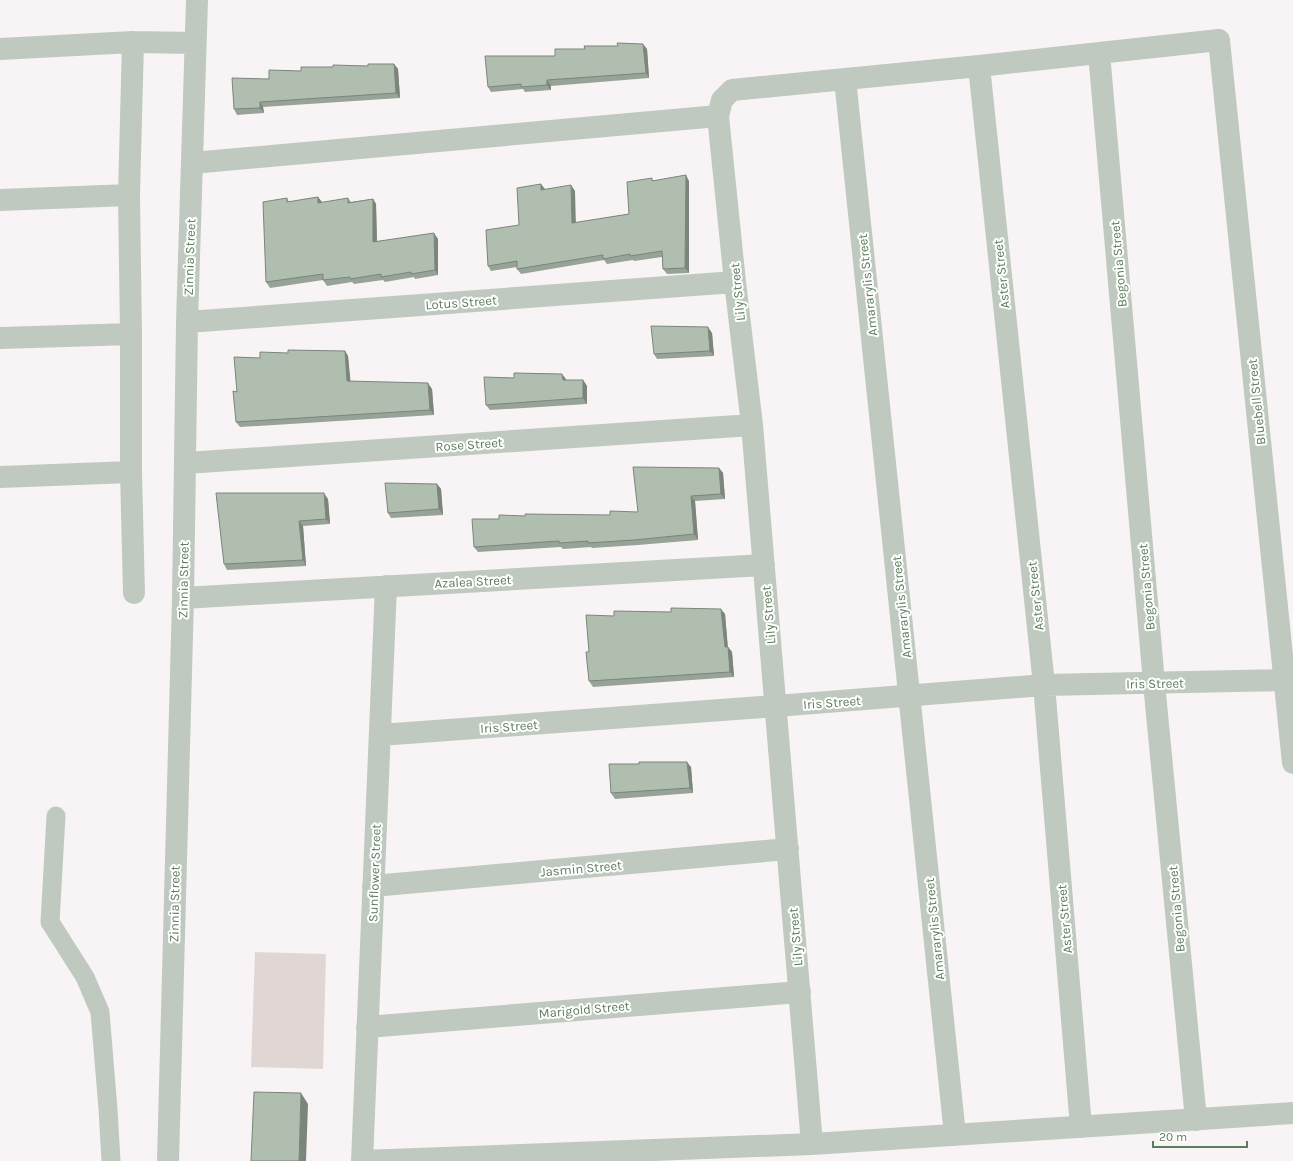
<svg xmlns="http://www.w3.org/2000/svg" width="1293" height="1161" font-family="Karla,sans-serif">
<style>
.green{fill:#e0d7d5}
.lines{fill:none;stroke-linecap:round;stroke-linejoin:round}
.service{stroke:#c0c9c0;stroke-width:19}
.minor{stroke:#c0c9c0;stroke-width:22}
.wall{fill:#97a396}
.shaded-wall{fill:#7b857a}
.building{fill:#b0beaf;stroke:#7b857a}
.labels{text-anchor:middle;stroke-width:4;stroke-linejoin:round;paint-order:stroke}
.street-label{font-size:13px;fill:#5c7c5c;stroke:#fff}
</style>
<rect width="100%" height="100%" fill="#f8f4f6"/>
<path class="green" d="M255,952L326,954L323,1069L251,1067Z"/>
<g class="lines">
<path class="service" d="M56,816L50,922L85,977L100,1012L108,1109L111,1161"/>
<path class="minor" d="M133,42L129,195L131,334V472L134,593
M0,49L133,42L195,43
M1099,53L1154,683L1196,1120
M979,66L1044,685L1081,1127
M845,79L955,1135
M192,163L718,116
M0,200L129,195
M187,322L735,282
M0,338L131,334
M186,463L752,425
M0,477L131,472
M386,586L362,1161L812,1144L1293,1113
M183,598L764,565
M380,735L776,706L1044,685L1284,680
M373,886L788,849
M367,1027L800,992
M812,1144L752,425L735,282L718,116L722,100L732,90L979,66L1219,40L1293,763
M168,1161L183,598L187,322L197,0"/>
</g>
<path class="wall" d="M647,49L649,78L551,86V90L525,92L523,89L491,92L488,87Z
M394,64L398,69L400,98L263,107L264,113L237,115L234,109L269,79L301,71L333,67L368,66Z
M653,180L689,181V273L667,274L663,269L662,257L634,261L633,260L607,264L604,260L521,274L517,269V267L491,271L488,266L545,189V190L575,191V223L629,214Z
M318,197L322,203L348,198L351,202L373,199L376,204L377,241L438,239V275L415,279L414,277L385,282L383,280L354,284L352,282L327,286L323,280L270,288L266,282L287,198L289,202Z
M712,333L714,356L657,359L654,354Z
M345,351L348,356L350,381L432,389L434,415L240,427L236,422L237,392L260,358Z
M566,379V380H583L587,386V404L490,410L486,405Z
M719,468L723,473L725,499L695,501L698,540L638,545L592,548L591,547L563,549L561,547L478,552L474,547L499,519L525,516L610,515L638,512Z
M437,484L441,489L443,515L391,518L388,513Z
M328,499L330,524L303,526L306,566L227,570L224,564Z
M725,614L728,647L732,652L734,677L593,687L589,681V652L614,616Z
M639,764L691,767L693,793L615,799L611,793Z"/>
<path class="shaded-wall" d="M643,44L647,49L649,78L646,73Z
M394,64L398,69L400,98L396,93Z
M547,80L551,86V90L547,85Z
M260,102L263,107L264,113L260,108Z
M686,175L689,181V273L685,268Z
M541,184L545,189V196L541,190Z
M571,185L575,191L576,229L572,223Z
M318,197L322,202V209L318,203Z
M373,199L376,204L377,247L373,242Z
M434,233L438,239V275L435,270Z
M708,327L712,333L714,356L710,351Z
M345,351L348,356L351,386L347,381Z
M562,374L566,379L567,385L563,380Z
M583,380L587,386V404L583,398Z
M428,383L432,389L434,415L430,410Z
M719,468L723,473L725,499L721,494Z
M437,484L441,489L443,515L439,509Z
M324,493L328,499L330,524L326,519Z
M691,496L695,501L698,540L694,534Z
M299,521L303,526L306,566L303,560Z
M721,609L725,614L728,652L725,647Z
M728,647L732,652L734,677L730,672Z
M687,762L691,767L693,793L690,788Z
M301,1093L308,1104L306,1161H299Z"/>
<path class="building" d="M617,43L643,44L646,73L547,80V85L521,87V84L488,87L485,56H555V49H585L584,46H618Z
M368,64H394L396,93L260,102V108L234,109L232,78L269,79V70L301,71V67H333V65L368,66Z
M686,175L685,268L663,269L662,251L630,256V254L603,259V255L517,269V261L488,266L486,230L519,225L517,188L541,184V190L571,185L572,223L629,214L627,182L652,178V181Z
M318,197V203L348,198V203L373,199V242L434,233L435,270L411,274V272L381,277V274L350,279V277L323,280V274L266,282L263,202L287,198V202Z
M651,326L708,327L710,351L654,354Z
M288,350L345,351L347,381L428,383L430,410L236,422L233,391L237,392L234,357L260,358V352L288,353Z
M514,373L562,374L563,380H583V398L486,405L484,377L514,378Z
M633,467L719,468L721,494L691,496L694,534L634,540L588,543V541L559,543V541L474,547L472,519H499V515L525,516V514L610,515V511L638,512Z
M385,483L437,484L439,509L388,513Z
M216,493H324L326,519L299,521L303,560L224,564Z
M671,608L721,609L725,647H728L730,672L589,681L586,652H589L586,615L614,616V611L671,612Z
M639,762H687L690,788L611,793L609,764H639Z
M254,1092L301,1093L299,1161H251Z"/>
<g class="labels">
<g class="street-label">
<text transform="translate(189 257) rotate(-88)" y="5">Zinnia Street</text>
<text transform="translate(1118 264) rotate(-95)" y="5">Begonia Street</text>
<text transform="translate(1001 274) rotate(-96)" y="5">Aster Street</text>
<text transform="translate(867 285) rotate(-96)" y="5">Amararylis Street</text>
<text transform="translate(737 292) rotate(-96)" y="5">Lily Street</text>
<text transform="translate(461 302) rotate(-4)" y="5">Lotus Street</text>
<text transform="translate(1256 402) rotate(-96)" y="5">Bluebell Street</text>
<text transform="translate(469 444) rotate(-4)" y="5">Rose Street</text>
<text transform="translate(183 580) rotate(-89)" y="5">Zinnia Street</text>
<text transform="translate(473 581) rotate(-3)" y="5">Azalea Street</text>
<text transform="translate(1146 587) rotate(-95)" y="5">Begonia Street</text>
<text transform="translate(1035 596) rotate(-96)" y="5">Aster Street</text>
<text transform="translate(901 607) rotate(-96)" y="5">Amararylis Street</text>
<text transform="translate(768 615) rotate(-95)" y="5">Lily Street</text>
<text transform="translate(1155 683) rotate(-1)" y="5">Iris Street</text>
<text transform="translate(832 702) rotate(-4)" y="5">Iris Street</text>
<text transform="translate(509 726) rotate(-4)" y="5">Iris Street</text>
<text transform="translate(581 868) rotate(-5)" y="5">Jasmin Street</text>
<text transform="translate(374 873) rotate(-88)" y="5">Sunflower Street</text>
<text transform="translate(174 904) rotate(-89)" y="5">Zinnia Street</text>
<text transform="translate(1176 909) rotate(-95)" y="5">Begonia Street</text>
<text transform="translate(1064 919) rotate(-95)" y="5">Aster Street</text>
<text transform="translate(934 929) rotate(-96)" y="5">Amararylis Street</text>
<text transform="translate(795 937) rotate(-95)" y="5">Lily Street</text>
<text transform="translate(584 1009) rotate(-5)" y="5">Marigold Street</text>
</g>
</g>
<path d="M1153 1141v6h94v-6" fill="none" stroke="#5c7c5c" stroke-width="2"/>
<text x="1159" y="1141" font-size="12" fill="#5c7c5c" stroke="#ffffff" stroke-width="3" paint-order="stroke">20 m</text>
</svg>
